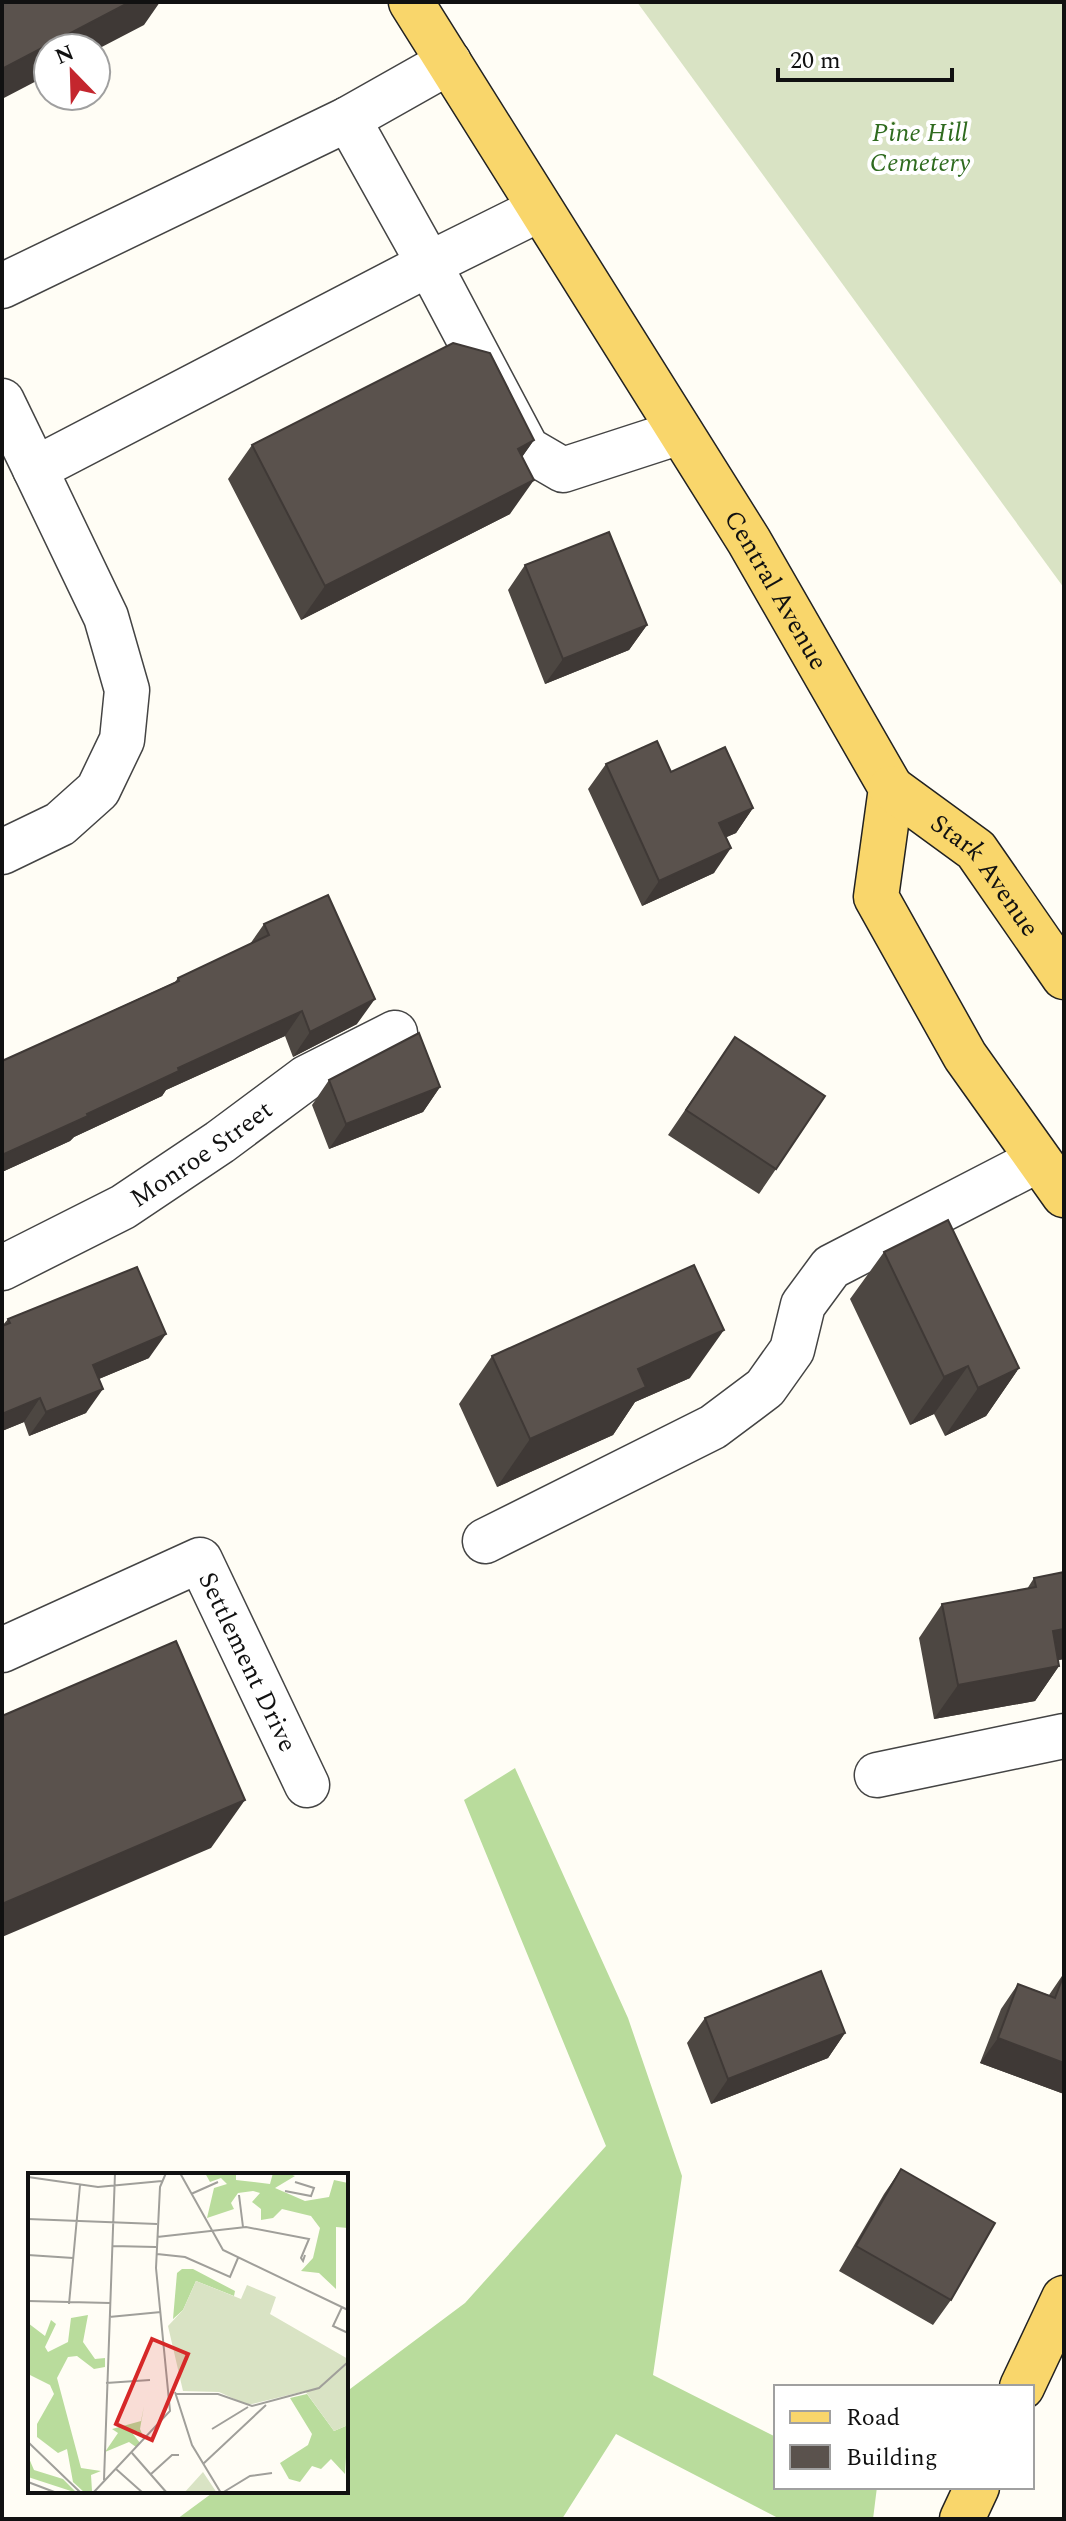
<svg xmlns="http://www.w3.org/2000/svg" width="1066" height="2521" font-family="Spectral,serif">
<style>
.forest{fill:#b9dc9c}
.cemetery{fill:#d9e3c4}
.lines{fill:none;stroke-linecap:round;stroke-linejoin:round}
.minor-casing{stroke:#444;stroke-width:47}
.major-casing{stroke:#222;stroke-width:47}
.minor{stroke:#fff;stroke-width:44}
.major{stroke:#f9d66b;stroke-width:44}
.wall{fill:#4d4742}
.shaded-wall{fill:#3f3936}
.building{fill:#5a524d;stroke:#3f3936;stroke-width:2}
.labels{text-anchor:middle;stroke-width:8;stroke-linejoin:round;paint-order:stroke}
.park-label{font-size:26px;font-style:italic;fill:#2f6b1f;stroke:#fff}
.street-label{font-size:26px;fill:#111;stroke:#fff}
.inset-road{fill:none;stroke:#a09f9a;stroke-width:2}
.view{fill:#d62828;fill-opacity:0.15;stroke:#d62828;stroke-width:4}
.inset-edge{fill:none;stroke:#111;stroke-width:4}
</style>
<rect width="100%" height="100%" fill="#fffdf5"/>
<path class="forest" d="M515,1768L628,2018L682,2176L653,2375L776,2437V2487H877L873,2519H780L616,2434L562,2519H177L215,2491H346V2392L465,2303L606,2146L464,1800Z"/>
<path class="cemetery" d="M637,2H1064V588Z"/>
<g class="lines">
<g class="minor-casing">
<g id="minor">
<path d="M449,62L348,119L429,264L527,449L563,470L680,432"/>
<path d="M2,286L348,119"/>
<path d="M2,401L35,469"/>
<path d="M2,852L60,824L98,790L122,740L127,690L106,617L35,469L429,264L540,209"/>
<path id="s1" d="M2,1268L123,1207L220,1142L306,1078L395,1033"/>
<path d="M485,1541L713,1427L765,1388L792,1350L803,1305L831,1267L1038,1160"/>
<path id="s2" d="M2,1650L200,1560L307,1785"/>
<path d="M877,1775L1064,1736"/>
</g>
</g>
<g class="major-casing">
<g id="major">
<path id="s3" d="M411,2L749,541L891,788L876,897L965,1056L1064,1195"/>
<path id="s4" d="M891,788L976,850L1064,977"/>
<path d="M1022,2387L1064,2298"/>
<path d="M962,2519L977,2487"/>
</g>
</g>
<use href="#minor" class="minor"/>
<use href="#major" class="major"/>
</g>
<path class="wall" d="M534,440L522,457L510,514L301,620L228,479L252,445Z
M525,565L647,625L629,650L545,684L508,590Z
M606,764L671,772L753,808L736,833L726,837L714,873L642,906L588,789Z
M264,924L357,1024L293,1057L285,1036L166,1090L162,1096L74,1137L70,1141L2,1172V1061L175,982L178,978L250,944Z
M735,1037L776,1169L759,1194L668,1135Z
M329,1080L440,1087L423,1112L329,1149L312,1105Z
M884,1252L1019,1368L986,1416L945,1436L934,1414L910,1425L850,1299Z
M8,1319L149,1358L99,1379L86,1413L29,1436L24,1422L2,1431V1326Z
M492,1356L690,1378L635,1402L613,1435L497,1487L459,1404Z
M1064,1572V1659L1058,1660L1059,1666L1035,1701L934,1719L919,1638L942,1604L1027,1589L1034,1578Z
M1064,1973V2094L980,2063L1001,2009L1018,1984L1049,1995Z
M705,2018L845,2033L828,2058L711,2104L687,2043Z
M901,2169L951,2300L933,2325L839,2271L884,2194Z"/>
<path class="shaded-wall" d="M130,2H160L144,25L96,50V48H48V75L2,99V69Z
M534,440L510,474L518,449Z
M534,480L510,514L301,620L325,586Z
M647,625L629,650L545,684L563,659Z
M753,808L736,833L702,848L719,823Z
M731,848L714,873L642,906L659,881Z
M375,999L357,1024L293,1057L310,1032Z
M302,1011L285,1036L166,1090L162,1096L74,1137L70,1141L2,1172V1155L178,1068Z
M440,1087L423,1112L329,1149L346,1124Z
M724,1330L690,1378L635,1402L613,1435L497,1487L530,1439L638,1369Z
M166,1334L149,1358L77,1388L93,1365Z
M968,1366L934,1414L910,1425L944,1377Z
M1019,1368L986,1416L945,1436L978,1388Z
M103,1389L86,1413L29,1436L46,1412Z
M40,1398L24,1422L2,1431V1414Z
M1064,1629V1659L1029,1666L1053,1631Z
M1059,1666L1035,1701L934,1719L958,1685Z
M245,1800L211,1848L2,1937V1904Z
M845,2033L828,2058L711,2104L728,2079Z
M998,2038L1064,2063V2094L980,2063Z"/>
<path class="building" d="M2,2H130L2,69Z
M453,343L490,353L534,440L518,449L534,480L325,586L252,445Z
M609,532L647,625L563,659L525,565Z
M657,741L671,772L725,747L753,808L719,823L731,848L659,881L606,764Z
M328,895L375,999L310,1032L302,1011L178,1068L179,1071L87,1114L88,1116L2,1155V1061L179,981L178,978L269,935L264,924Z
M419,1033L440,1087L346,1124L329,1080Z
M735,1037L825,1096L776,1169L686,1110Z
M948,1220L1019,1368L978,1388L968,1366L944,1377L884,1252Z
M694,1265L724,1330L638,1369L646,1387L530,1439L492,1356Z
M137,1267L166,1334L93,1365L103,1389L46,1412L40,1398L2,1414V1326L10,1323L8,1319Z
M1064,1572V1629L1053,1631L1059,1666L958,1685L942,1604L1036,1587L1034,1578Z
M176,1641L245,1800L2,1904V1716Z
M821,1971L845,2033L728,2079L705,2018Z
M1064,1974V2063L998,2038L1018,1984L1055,1998Z
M901,2169L995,2223L951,2300L856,2246Z"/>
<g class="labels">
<g class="park-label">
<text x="920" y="141">Pine Hill<tspan x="920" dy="30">Cemetery</tspan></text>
</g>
<g class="street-label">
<text dy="9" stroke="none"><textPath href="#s3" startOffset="692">Central Avenue</textPath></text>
<text dy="9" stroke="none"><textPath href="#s4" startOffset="130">Stark Avenue</textPath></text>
<text dy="9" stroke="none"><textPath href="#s1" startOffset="230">Monroe Street</textPath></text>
<text dy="9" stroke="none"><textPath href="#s2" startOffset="330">Settlement Drive</textPath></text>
</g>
</g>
<g transform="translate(28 2173)">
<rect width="320" height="320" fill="#fffdf5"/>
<path d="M177,0H208V7L242,11L245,0H259L267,3L247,15L277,28L301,24L306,7L320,10V55L308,54V116L291,100L273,98L285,85L292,55L283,43L254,36L245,45L233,47V36L224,29L232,20L225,18L210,20L203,30L206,36L179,45L186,15L199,11L193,5L182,9ZM154,96H165L207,118L206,123L168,108L155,137L145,146L149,100ZM60,142L55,169L67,186L77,185V194L66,196L49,183L40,184L29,205L53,295L73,298L63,302L64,318L57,320L45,309L39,276L30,280L9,264V251L26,221L22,212L0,201V150L17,163L23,147L28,151L17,174L20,179L40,169L43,145ZM279,221L306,258L320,252L317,301L303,286L293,296L284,293L272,309L261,306L252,290L280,272L284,261L262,225ZM116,233L112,256L116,265L109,258L105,261L112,270L108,274L101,269L77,279L90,260L84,256L113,248ZM0,283L6,297L35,306L49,320L0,304Z" fill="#b9dc9c"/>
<path d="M168,108L213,126L219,112L248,124L242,141L320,186V252L306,258L277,218L220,232L191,219L155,218L140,153L155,137ZM175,299L189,320H156Z" fill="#d9e3c4"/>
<path class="inset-road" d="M152,0L195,77L320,137M0,4L70,14L134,8M257,18L283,23L286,15L267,9M163,21L190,9M211,22L215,54M0,46L129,51M129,64L218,54L281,66L273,85L275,88L277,82M84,73L128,74M129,81L157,84L202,104L210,85M0,82L45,85M0,128L82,130M41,131L52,12M314,134L305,153L320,160M81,144L133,139M78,210L122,207M147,219L164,272L193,320M147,221H190L224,233L291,215L320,189M184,256L220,234M0,269L53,320M104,280L139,320M175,291L238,232M88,296L115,320M123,301L144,282H151M76,307L87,0M0,309L29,320M65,320L142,238L128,95L132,14L138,0M194,320L222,303L244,300"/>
<path class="view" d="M124,166L160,181L124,267L88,251Z"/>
<rect width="320" height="320" class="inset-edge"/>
</g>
<rect width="1066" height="2521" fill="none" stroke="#111111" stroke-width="8"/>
<rect x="774" y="2385" width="260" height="104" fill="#ffffff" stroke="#a0a0a0" stroke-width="2"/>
<rect x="790" y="2411" width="40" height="12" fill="#f9d66b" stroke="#a0a0a0" stroke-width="2"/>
<text x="846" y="2425" font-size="24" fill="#111111">Road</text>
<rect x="790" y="2445" width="40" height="24" fill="#5a524d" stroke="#a0a0a0" stroke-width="2"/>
<text x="846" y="2465" font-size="24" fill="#111111">Building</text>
<g transform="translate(72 72) rotate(337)"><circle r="38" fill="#ffffff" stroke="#a0a0a0" stroke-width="2"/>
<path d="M0-6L14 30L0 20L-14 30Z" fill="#c4262e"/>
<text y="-12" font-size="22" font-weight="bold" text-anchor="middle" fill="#111111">N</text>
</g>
<path d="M778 68v12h174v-12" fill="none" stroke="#111111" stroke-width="4"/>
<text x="790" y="68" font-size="24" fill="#111111" stroke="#ffffff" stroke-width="6" paint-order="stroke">20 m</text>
</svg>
